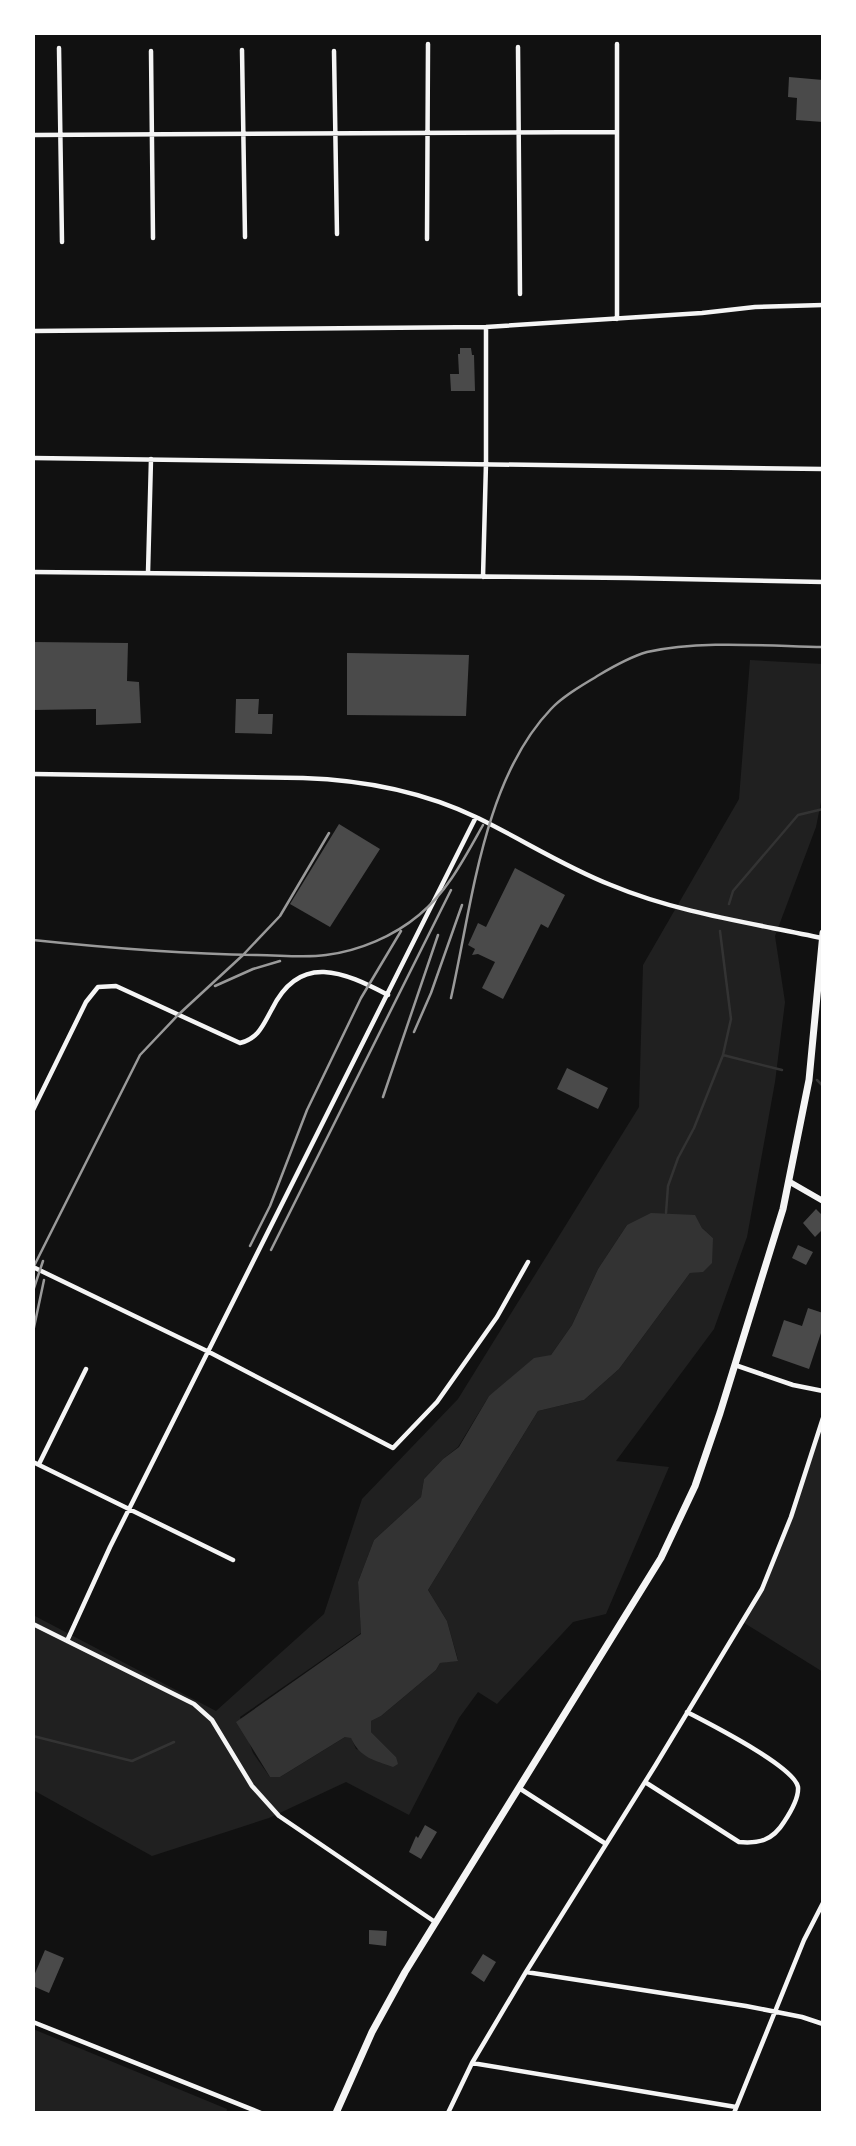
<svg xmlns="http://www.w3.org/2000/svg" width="856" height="2146" font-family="Inter,sans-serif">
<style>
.green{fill:#202020;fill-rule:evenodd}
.water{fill:#333}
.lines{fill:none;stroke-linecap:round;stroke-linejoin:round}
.stream{stroke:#333;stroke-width:2.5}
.building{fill:#4a4a4a}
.minor{stroke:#f5f5f5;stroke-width:4.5}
.secondary{stroke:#f5f5f5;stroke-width:6}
.primary{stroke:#f5f5f5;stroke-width:7}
.rail{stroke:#9a9a9a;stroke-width:2.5}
</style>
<rect width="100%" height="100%" fill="#111"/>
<path class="green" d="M750,660L823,664V792L816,827L775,936L785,1002L775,1082L747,1237L714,1329L616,1461L669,1467L606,1614L573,1622L497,1704L478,1692L459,1718L409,1815L346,1782L269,1818L152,1856L33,1790V1615L216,1711L324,1614L362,1499L458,1399L639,1107L643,965L739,799ZM695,1216L702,1228L713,1238L703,1271L690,1273L619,1369L584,1400L538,1411L428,1590L447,1621L458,1660L440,1663L436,1670L381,1716L371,1721V1732L396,1757L356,1749L351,1737H345L280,1777H270L253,1753L240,1717L361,1633L358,1582L374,1540L421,1497L424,1479L443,1459L458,1447L489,1396L551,1355L572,1325L598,1269L627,1225Z
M823,1418V1672L741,1621L772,1568Z
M33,2029L227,2109L226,2113H33Z"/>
<path class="water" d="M651,1213L695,1215L702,1228L713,1238L712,1263L703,1272L690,1273L619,1369L584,1400L538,1411L428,1590L447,1621L458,1661L440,1663L436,1670L381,1716L371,1721V1732L396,1757L398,1764L393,1767C374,1760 360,1758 351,1738L345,1737L280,1777H270L236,1722L361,1634L358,1582L374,1540L421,1497L424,1479L443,1459L459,1447L489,1396L534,1358L551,1355L572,1325L598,1269L627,1225Z"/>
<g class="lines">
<path class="stream" d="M729,904L733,891L798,815L823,809
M723,1055L782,1070
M817,1080L823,1086
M666,1213L668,1186L678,1158L694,1128L723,1055L731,1019L720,931
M33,1736L132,1761L174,1742"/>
</g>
<path class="building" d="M789,77L823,80V122L796,120L797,98L788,97Z
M460,348H471L472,355H474L475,391H451L450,374H459L458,354H460Z
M33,642L128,643L127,681L139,682L141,723L96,725V709L33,710Z
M347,653L469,655L466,716L347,715Z
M236,699H259L258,714H273L272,734L235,733Z
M339,824L380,849L330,927L290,904Z
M515,868L565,895L548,928L541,924L503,999L482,988L495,962L478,954L472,955L475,949L468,945L478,923L486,927Z
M567,1068L608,1088L598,1109L557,1089Z
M816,1209L823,1216V1229L815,1237L803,1223Z
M798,1245L813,1252L806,1265L792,1258Z
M808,1308L823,1313V1327L809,1369L772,1356L784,1320L802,1326Z
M425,1825L437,1832L421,1859L409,1852L416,1836L418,1838Z
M369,1930L387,1931L386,1946L369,1944Z
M45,1950L64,1958L49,1993L33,1986V1978Z
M483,1954L496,1962L484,1982L471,1973Z"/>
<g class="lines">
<path class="minor" d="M518,47L520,294
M59,48L62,242
M242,50L245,237
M151,51L153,238
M334,51L337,234
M33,135L616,132
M427,239L428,44
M617,319V44
M33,331L486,327L702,313L755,307L823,305
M33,458L823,469
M33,572L628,578L823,582
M148,573L151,459
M483,577L486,463V327
M33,774L303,778C365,780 422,791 478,818C523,840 565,867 611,885C678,913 752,923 822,938
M33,1110L86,1002L98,987L116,986L240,1043C259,1038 263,1025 272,1009C300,952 344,972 388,995
M33,1267L209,1352L393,1448L437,1402L497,1317L528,1262
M735,1365L793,1385L823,1391
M33,1462L233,1560
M39,1464L86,1369
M33,1624L194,1704L212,1720L252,1786L279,1816L435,1922
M67,1641L110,1547L476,817
M645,1782L739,1842C759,1844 773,1840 784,1822C790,1813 799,1798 798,1787C794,1766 708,1723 687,1712
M519,1788L606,1844
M526,1972L746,2006L802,2017L823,2024
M33,2022L261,2113
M472,2063L736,2107
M448,2113L472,2063L526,1972L655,1766L762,1589L791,1517L823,1418
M734,2113L804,1940L823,1903"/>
<path class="secondary" d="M790,1182L823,1201"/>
<path class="primary" d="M336,2113L372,2032L405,1972L661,1558L695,1486L720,1413L783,1209L809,1080L823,933"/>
<path class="rail" d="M33,940C108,948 182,954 257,955C280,955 304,958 326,955C359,951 394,936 419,915C448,891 465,857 483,825
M215,986L253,969L280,961
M451,998C472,905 483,780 551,709C564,695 583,685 599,675C614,666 630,657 647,652C700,640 768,646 823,647
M414,1032L431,993L462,905
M383,1097L438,935
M250,1246L270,1206L307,1110L361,998L401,931
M271,1250L451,890
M33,1268L140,1055L178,1015L243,955L280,916L329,833
M33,1291L43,1261
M33,1332L44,1280"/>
</g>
<rect width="856" height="2146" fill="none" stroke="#ffffff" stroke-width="70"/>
</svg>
